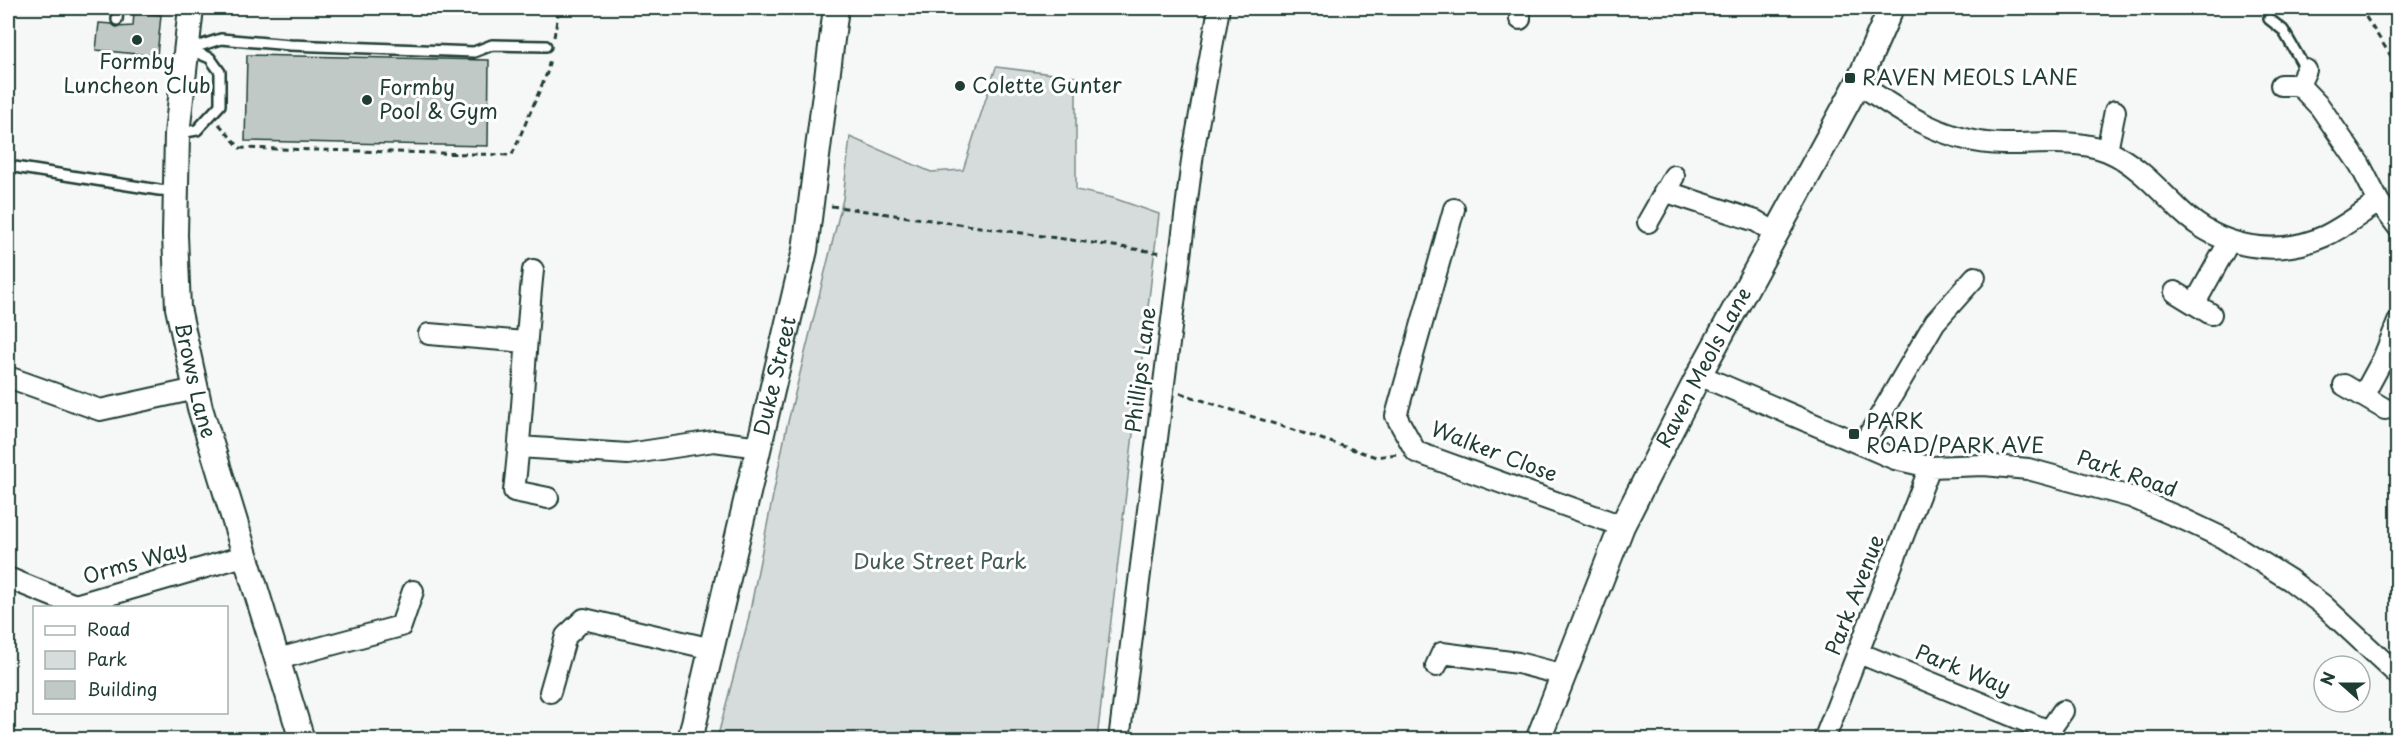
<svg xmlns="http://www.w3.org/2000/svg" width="2405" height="747" font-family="'Playpen Sans',sans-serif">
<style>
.green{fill:#d6dcdb;stroke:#7a8c88;stroke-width:1.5}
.building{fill:#c0c9c6;stroke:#1f3d34;stroke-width:1.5}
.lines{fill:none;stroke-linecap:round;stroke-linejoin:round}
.service-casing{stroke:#1f3d34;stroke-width:14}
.minor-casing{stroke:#1f3d34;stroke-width:24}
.tertiary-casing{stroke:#1f3d34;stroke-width:28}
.path{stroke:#1f3d34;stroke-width:3;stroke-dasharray:6 4.5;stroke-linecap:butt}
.service{stroke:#fff;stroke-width:9}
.minor{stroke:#fff;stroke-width:20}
.tertiary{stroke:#fff;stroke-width:24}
.poi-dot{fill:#1f3d34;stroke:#fff;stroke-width:2}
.labels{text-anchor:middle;stroke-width:6;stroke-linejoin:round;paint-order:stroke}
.poi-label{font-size:21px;fill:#1f3d34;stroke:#fff;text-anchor:start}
.street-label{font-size:21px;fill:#1f3d34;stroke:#fff}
.park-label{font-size:21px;fill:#445d55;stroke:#fff}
</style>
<rect width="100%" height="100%" fill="#f6f7f7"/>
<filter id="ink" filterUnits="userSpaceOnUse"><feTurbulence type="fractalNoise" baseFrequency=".0167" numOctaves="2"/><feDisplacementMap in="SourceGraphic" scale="12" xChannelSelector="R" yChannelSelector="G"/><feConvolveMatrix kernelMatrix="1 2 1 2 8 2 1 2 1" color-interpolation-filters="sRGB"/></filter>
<g filter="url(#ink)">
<path class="green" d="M996,67L1076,77V190L1113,198L1159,214L1097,739H717L748,621L786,430L843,199L850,137L931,172L963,170Z"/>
<path class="building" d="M134,12L161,15L157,56L96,50L99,23L112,24L116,27L133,26Z
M247,55L489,60L488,146L245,141Z"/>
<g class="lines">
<g class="service-casing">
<path id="service" d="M2269,19L2283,30L2306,70
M117,20L118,8
M190,49L221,39L290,45L474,52L492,45L546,46
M180,133L197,130L220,105V72L210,58L188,49
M8,166L159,190L176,191"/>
</g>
<g class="minor-casing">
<path id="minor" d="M1520,19V8
M1858,83C1903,114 1946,143 2003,144C2037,145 2074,138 2107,151C2136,163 2159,190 2181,211C2220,248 2276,258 2325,236C2344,227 2361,213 2379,202
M2281,85H2299L2306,70
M2299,85L2320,107L2360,165L2379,202L2398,227
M2107,151L2115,111
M1664,191L1756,221L1777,234
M1454,209L1396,416L1416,452L1622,526
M1648,222L1674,176
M533,270C525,344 523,418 514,491L548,498
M2175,292L2211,314
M2195,303L2229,242
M429,334L525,342
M1699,375L1895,459L1930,467L1984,465L2028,469L2131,497L2185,520L2223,538L2290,580L2323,605L2398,675
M8,377L100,410L196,389
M2344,385L2385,409
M2363,396L2383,359L2398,322
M1863,445L1935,322L1975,277
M519,447L628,454L714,441L760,447
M8,578L75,605L244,556
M1859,653L2049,731
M278,659L401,626L413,591
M1436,666L1442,653L1518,663L1564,675
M550,692L566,636L584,619L712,649
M1119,740L1193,153L1219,8
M1824,740L1930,467
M2047,740L2049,731L2063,711"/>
</g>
<g class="tertiary-casing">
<g id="tertiary">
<path id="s1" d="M191,8L177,134L175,235L178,308L200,408L302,740"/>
<path id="s2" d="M690,740L805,250L836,8"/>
<path id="s3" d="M1538,740L1622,526L1699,375L1858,83L1891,8"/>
</g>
</g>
<path class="path" d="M2360,8L2398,67
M554,37L558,15
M219,124L240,148L512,155L547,73L550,58
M831,206L1163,253
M1180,393L1376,457L1397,454"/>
<use href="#service" class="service"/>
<use href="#minor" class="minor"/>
<use href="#tertiary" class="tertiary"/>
</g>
</g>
<g class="poi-dot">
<circle cx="137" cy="40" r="6"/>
<rect x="1844" y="72" width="12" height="12" rx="3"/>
<circle cx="960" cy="86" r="6"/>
<circle cx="367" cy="100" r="6"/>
<rect x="1848" y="428" width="12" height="12" rx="3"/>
</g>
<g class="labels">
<g class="poi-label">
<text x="137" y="69" text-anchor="middle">Formby<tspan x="137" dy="24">Luncheon Club</tspan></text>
<text x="1862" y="85">RAVEN MEOLS LANE</text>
<text x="972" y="93">Colette Gunter</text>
<text x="379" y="95">Formby<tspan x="379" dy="24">Pool &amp; Gym</tspan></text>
<text x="1866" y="429">PARK<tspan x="1866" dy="24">ROAD/PARK AVE</tspan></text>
</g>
<g class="street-label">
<text dy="7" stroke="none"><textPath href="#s3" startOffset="408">Raven Meols Lane</textPath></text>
<text transform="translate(1141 370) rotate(-83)" y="7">Phillips Lane</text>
<text dy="7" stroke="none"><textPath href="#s2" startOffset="374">Duke Street</textPath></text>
<text dy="7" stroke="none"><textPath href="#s1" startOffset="375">Brows Lane</textPath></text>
<text transform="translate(1494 452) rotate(21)" y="7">Walker Close</text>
<text transform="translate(2127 474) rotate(19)" y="7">Park Road</text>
<text transform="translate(135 563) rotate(-16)" y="7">Orms Way</text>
<text transform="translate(1855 595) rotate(-69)" y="7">Park Avenue</text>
<text transform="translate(1963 670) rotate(22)" y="7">Park Way</text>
</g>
<g class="park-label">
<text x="940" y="569">Duke Street Park</text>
</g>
</g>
<rect width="2405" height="747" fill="none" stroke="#fff" stroke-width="30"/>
<rect x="15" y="15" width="2375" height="717" fill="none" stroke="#1f3d34" stroke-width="2" filter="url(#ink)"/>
<rect x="33" y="606" width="195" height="108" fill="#ffffff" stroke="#a5b1ae" stroke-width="1.5"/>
<rect x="45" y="626" width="30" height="9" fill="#ffffff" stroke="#a5b1ae" stroke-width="1.5"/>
<text x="87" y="636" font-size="18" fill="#1f3d34">Road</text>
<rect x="45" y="651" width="30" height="18" fill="#d6dcdb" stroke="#a5b1ae" stroke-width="1.5"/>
<text x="87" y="666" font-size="18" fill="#1f3d34">Park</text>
<rect x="45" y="681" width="30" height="18" fill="#c0c9c6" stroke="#a5b1ae" stroke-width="1.5"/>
<text x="87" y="696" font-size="18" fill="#1f3d34">Building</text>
<g transform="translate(2342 684) rotate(291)"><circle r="28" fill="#ffffff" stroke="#a5b1ae" stroke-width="1.5"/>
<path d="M0-4.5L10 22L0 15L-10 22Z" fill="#1f3d34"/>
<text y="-9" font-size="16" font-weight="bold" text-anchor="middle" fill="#1f3d34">N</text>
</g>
</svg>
